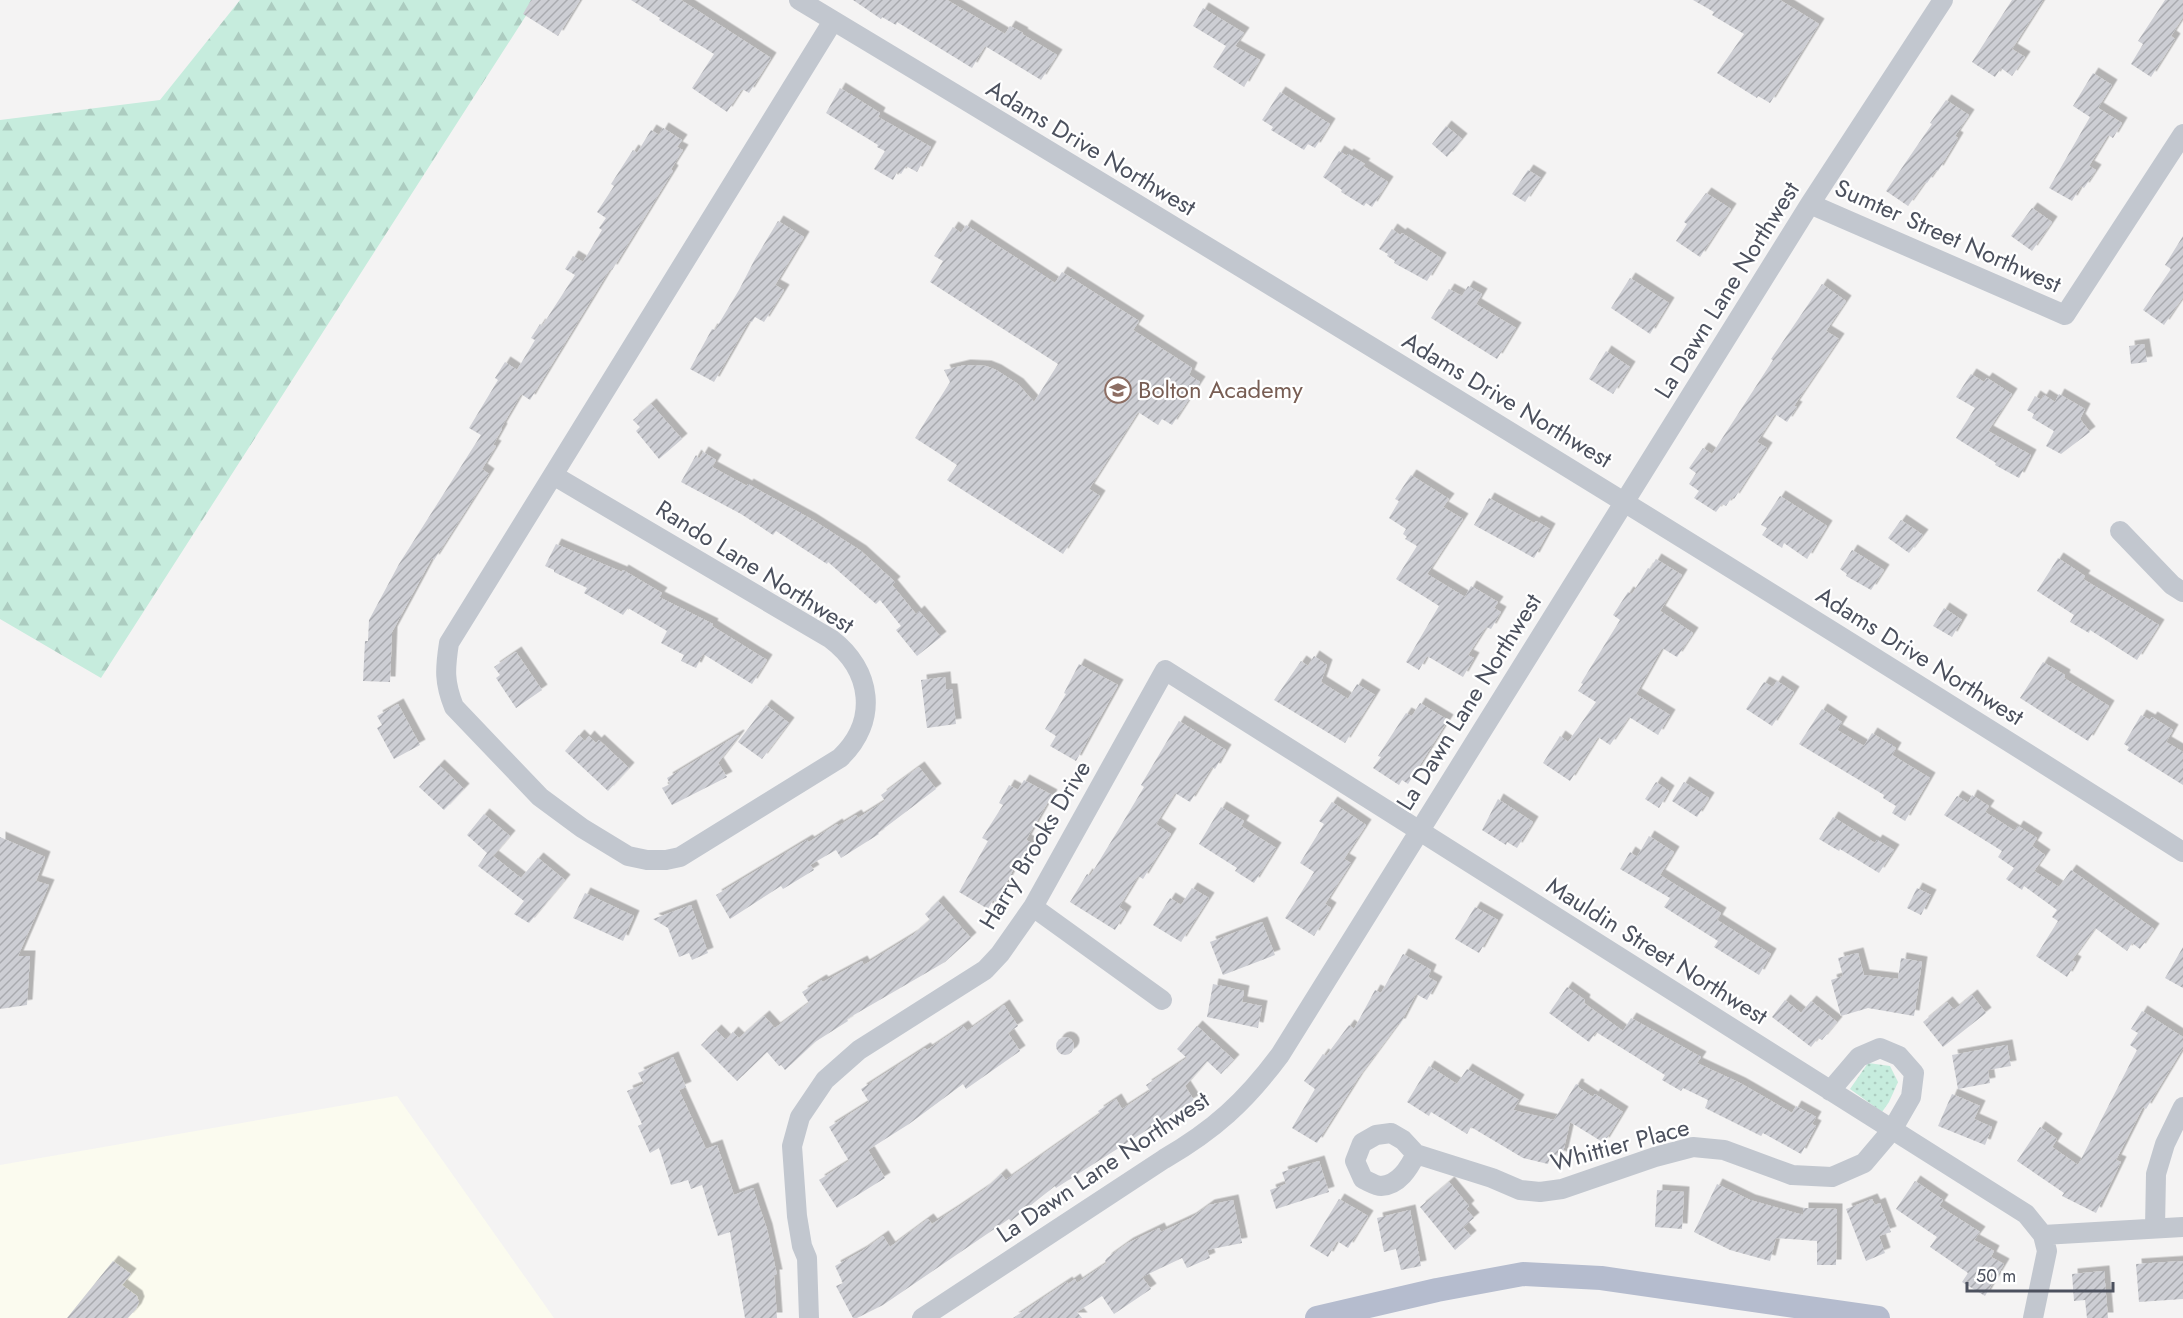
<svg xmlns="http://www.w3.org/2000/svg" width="2183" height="1318" font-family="Jost,sans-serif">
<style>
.commercial{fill:#fbfbef}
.green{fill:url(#green-dots)}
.forest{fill:url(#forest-firs)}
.building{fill:url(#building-hatch);filter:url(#shadow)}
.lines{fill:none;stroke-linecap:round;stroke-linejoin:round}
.minor{stroke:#c2c7cf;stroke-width:20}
.major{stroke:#b5bcce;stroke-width:24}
.labels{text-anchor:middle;stroke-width:4.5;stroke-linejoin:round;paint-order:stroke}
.street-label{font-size:24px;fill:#4c515e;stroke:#fff}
.education-label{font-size:24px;fill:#785e54;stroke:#fff;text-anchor:start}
</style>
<defs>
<pattern id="green-dots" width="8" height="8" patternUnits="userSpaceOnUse" patternTransform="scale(1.5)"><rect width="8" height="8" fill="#c6ecdd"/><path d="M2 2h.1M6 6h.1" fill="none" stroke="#acccc0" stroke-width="1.8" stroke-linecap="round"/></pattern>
<pattern id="forest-firs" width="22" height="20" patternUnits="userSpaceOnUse" patternTransform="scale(1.5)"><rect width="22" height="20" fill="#c6ecdd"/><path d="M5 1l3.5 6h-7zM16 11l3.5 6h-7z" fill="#acccc0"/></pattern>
<pattern id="building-hatch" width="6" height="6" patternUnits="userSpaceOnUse" patternTransform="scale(1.5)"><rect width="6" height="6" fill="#cdced4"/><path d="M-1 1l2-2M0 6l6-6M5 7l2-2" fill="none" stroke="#a9aaaf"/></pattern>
<filter id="shadow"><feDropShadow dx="5.5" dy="-5.5" stdDeviation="0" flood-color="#0004"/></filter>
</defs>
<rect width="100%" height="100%" fill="#f4f3f3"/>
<path class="commercial" d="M397,1096L554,1318H0V1165Z"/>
<path class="green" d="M1868,1063L1890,1066L1898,1082L1889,1102L1882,1112L1850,1089Z"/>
<path class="forest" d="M240,0H536L101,678L0,619V120L160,100Z"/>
<path class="building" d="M531,0H580L558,36L523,14Z
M631,0H681L771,58L749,93L742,89L727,112L692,88L714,54L659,20L660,18Z
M853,0H947L1005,34L1010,26L1023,33L1022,34L1057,55L1041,80L985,46L972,68L897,22L896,25L882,17L881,19Z
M1693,0H1780L1819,24L1770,103L1758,96L1757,98L1717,73L1744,34L1712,15L1714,12Z
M2012,0H2043L2012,49L2025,57L2012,76L2001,68L1995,77L1972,62Z
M2165,0H2183V17L2171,36L2175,39L2151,77L2131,64L2143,44L2138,41Z
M1203,8L1244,33L1235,46L1260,60L1244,87L1213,67L1226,46L1193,26Z
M2093,73L2112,85L2098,108L2122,123L2113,138L2108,135L2089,166L2096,170L2084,188L2081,186L2072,201L2049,188L2090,117L2073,106Z
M840,88L880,113L878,117L931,147L917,172L906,166L901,174L897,172L893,180L874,169L885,151L877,147L878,145L826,113Z
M1280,92L1330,124L1315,148L1308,144L1304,150L1271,130L1273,127L1262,120Z
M1946,100L1969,115L1955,136L1958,138L1938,171L1936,170L1927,183L1925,182L1908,206L1886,191L1932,124L1930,123Z
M1446,126L1462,139L1447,157L1432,144Z
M663,128L682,140L677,147L683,150L671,169L673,171L612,270L610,269L530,400L521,394L501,428L502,429L493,445L496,446L482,469L489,474L434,560L432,558L392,632L390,682L363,681L365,641H368L369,620L399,564L481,435L469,428L498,380L495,378L505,362L517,370L535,340L531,338L540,324L542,326L575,275L565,269L573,256L583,262L602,230L599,228L606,218L597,212L614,186L611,184L633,150L637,153L651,130L659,135Z
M1339,151L1347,156L1348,154L1365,164L1363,166L1388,182L1372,207L1366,203L1364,206L1341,192L1342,190L1323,177Z
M1528,170L1541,178L1525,202L1512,194Z
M1706,193L1731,209L1700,257L1676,241L1687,224L1684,222Z
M2032,208L2052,222L2032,251L2011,236Z
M778,221L804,237L775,285L784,290L764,322L755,317L752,322L749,321L714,382L690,369L712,329L715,330L739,290L755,259Z
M966,225L1055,283L1062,272L1139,321L1133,330L1192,368L1189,375L1200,382L1172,425L1162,419L1158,425L1138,412L1089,489L1100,496L1063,554L947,480L957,465L915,438L950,382L944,370L965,365L986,366L996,370L1018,384L1034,402L1058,364L930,282L943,261L934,256L953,227L961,233Z
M1392,229L1400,235L1402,233L1441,258L1427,281L1394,263L1395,261L1387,256L1388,254L1379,249Z
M2183,236V297L2164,325L2143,310L2171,269L2165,265Z
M1630,278L1669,303L1650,334L1611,308Z
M1822,284L1846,301L1826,331L1839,339L1794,406L1797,407L1787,422L1775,414L1757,442L1767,448L1734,499L1732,497L1726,506L1722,504L1716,512L1694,498L1699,491L1689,484L1696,473L1689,468L1703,448L1712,454L1773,360L1771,359Z
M1468,286L1482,294L1476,304L1516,328L1497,359L1431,318L1449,289L1462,296Z
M2144,344L2147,362L2131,364L2129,346Z
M1606,351L1630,367L1613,394L1589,379Z
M1971,374L1984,382L1987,378L2012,394L1988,431L2031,455L2019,478L1995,465L1996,463L1956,438L1975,408L1956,397Z
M2059,394L2085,409L2080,419L2090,432L2061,454L2046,446L2054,431L2032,418L2034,414L2027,410L2035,396L2041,400L2044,395L2055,402Z
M651,404L682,439L659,459L636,431L640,427L633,420Z
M703,452L716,460L712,467L747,486L748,484L811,519L861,551L895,582L892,585L916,614L919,611L941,637L917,656L896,630L901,626L880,600L876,604L828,562L827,564L776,531L773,535L741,514L681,482L696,455L699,459Z
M1411,475L1449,499L1443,507L1463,519L1427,574L1465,597L1471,586L1498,602L1494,608L1501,612L1491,629L1486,627L1468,655L1474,658L1463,677L1427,656L1419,670L1406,662L1439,606L1396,579L1417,546L1405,539L1407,537L1403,534L1406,529L1389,518L1399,501L1395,499Z
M1780,496L1827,526L1807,559L1784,543L1782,548L1762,535L1767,528L1761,525Z
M1489,498L1534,523L1536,521L1550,529L1534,558L1474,525Z
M1901,520L1923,535L1909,553L1888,538Z
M556,544L622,572L623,570L662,593L659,597L713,624L712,626L767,660L752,684L703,654L696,668L681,661L684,655L661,643L667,631L628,608L623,615L584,593L587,588L554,572V570L545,566Z
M1852,550L1884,570L1871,590L1846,576L1847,574L1840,569Z
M2058,558L2085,576L2083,579L2159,625L2137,660L2090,630L2089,633L2070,622L2074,615L2037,591Z
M1656,559L1682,575L1660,611L1693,633L1677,657L1662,648L1636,694L1670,715L1658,735L1629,717L1610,745L1598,737L1570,781L1543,763L1560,736L1568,742L1596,702L1578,691L1583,684L1581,683L1620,620L1613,615L1628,592L1632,594L1648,568L1650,569Z
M1944,608L1962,620L1952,637L1933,626Z
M516,652L542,690L516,708L496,678L500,675L494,667Z
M1314,656L1327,665L1321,682L1348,699L1357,684L1375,695L1345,743L1274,700L1301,661L1308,666Z
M2043,662L2065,675L2064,678L2109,706L2088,741L2020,698Z
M1079,664L1118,685L1076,761L1050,746L1056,736L1045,729L1066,694L1064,693Z
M945,677L946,689H952L956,724L927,728L921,680Z
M1777,681L1794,692L1772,726L1746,709L1764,682L1773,687Z
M1420,703L1448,720L1408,784L1402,780L1399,785L1373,768L1381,757L1378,756L1406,713L1412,716Z
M398,704L420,745L394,759L377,728L382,725L377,716Z
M766,705L789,723L762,759L738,742Z
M1822,709L1842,722L1837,730L1864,746L1872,733L1896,748L1892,755L1930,778L1905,821L1892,813L1896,806L1883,798L1884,795L1799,744Z
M2141,715L2150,720L2152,717L2173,730L2166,742L2183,752V785L2127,750L2129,747L2124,744Z
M1179,721L1226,750L1215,769L1212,767L1190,802L1175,793L1156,824L1171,834L1143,879L1138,876L1119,907L1126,912L1115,930L1070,902L1087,874L1090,876L1120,827L1144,787L1141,785Z
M579,735L585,741L589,736L596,743L599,740L629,768L608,791L565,751Z
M738,735L739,736L718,763L727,777L672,805L662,788L670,784L667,778Z
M439,765L464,789L444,810L419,787Z
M919,767L936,789L878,833L879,834L841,858L836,850L810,865L814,870L783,889L781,886L730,919L716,895L807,840L809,842L837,824L838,826L856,815L858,818L885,801L881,795Z
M1024,780L1052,795L1026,840L1032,843L1013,870L996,902L993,900L988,909L959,892L988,841L982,838L1003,805L999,803L1009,785L1018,790Z
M1656,782L1669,791L1659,808L1645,799Z
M1684,782L1709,798L1697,817L1672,801Z
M1972,795L1989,806L1985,812L2015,831L2018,826L2037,838L2032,846L2045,855L2034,871L2059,887L2071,870L2154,929L2140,949L2132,943L2127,951L2095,928L2072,960L2076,962L2067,977L2036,956L2058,921L2052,917L2057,910L2024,886L2022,890L2006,879L2014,868L1998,857L2002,851L1944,815L1957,796L1968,803Z
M1498,799L1533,822L1517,848L1507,842L1506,845L1482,830Z
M1332,802L1366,825L1344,859L1351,863L1325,904L1331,908L1314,936L1285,918L1314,872L1300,863L1324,824L1319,821Z
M1221,807L1244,821L1241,826L1276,848L1254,883L1235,871L1237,868L1199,844Z
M484,814L510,836L493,856L521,878L538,858L565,880L529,923L514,914L524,901L478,866L487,853L467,835Z
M1833,817L1875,843L1877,840L1894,850L1879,873L1840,849L1839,851L1819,839Z
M1649,836L1674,852L1660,875L1721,913L1717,920L1771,954L1759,975L1714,947L1718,941L1664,907L1670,898L1620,869L1630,852L1637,857Z
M0,837L45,857L36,881L49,885L18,956H30L27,1005L0,1009Z
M1192,888L1209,898L1181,942L1153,925L1170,898L1181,905Z
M1917,888L1931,895L1921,915L1907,908Z
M585,893L634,916L623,941L573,918Z
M938,901L971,938L945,962L847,1019L848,1021L815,1042L785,1070L781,1065L779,1066L767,1052L737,1081L701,1045L716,1030L726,1040L733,1032L739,1038L764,1016L775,1028L809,1003L802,992L821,980L823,982L862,961L864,965L913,935L930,920L925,914Z
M691,905L708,953L692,960L689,953L679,957L668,928L653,919Z
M1475,907L1498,920L1479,953L1455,939Z
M1262,922L1275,955L1223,975L1210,942Z
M2183,947V988L2165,978Z
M1858,953L1864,975L1898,979L1901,958L1922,962L1914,1016L1868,1008L1841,1016L1831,980L1843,976L1838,958Z
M1403,954L1431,970L1428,977L1437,982L1427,1000L1416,994L1400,1024H1398L1358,1078L1317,1143L1292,1128L1315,1089L1304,1081L1323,1054L1326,1056L1349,1025L1354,1029L1375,990L1381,993Z
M1213,984L1244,991L1242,1002L1262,1006L1258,1028L1207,1017Z
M1567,987L1585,1000L1584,1003L1623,1031L1631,1018L1701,1057L1697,1063L1740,1083L1792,1113L1796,1106L1816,1117L1812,1124L1816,1126L1801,1154L1763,1133L1761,1136L1705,1108L1708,1100L1683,1088L1681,1091L1662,1080L1665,1075L1596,1032L1589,1042L1549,1013Z
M1972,995L1986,1013L1943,1047L1923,1022L1947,1002L1954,1010Z
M1785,1000L1801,1013L1811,1001L1837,1022L1822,1040L1818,1038L1811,1047L1772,1017Z
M1004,1005L1018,1026L1008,1033L1020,1051L966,1089L963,1084L909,1124L868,1150L885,1178L837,1208L819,1180L849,1161L829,1127L869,1102L861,1089L925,1048L927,1050L963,1026L967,1031Z
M2142,1011L2183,1037V1048L2146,1109L2143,1107L2116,1160L2121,1162L2096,1213L2062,1196L2064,1193L2017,1161L2040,1127L2057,1139L2052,1147L2078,1165L2137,1050L2130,1045L2138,1033L2131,1029Z
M1197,1026L1234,1060L1221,1074L1207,1061L1185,1086L1194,1100L1056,1188L1055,1186L1011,1221L1009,1219L883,1305L857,1318H853L836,1286L843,1283L835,1266L862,1251L883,1236L890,1247L928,1219L932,1224L954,1210L985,1189L1001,1174L1006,1180L1100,1114L1098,1111L1116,1099L1122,1109L1150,1091L1146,1085L1187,1058L1177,1049Z
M1056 1046a9 9 0 1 1 18 0a9 9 0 1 1-18 0Z
M2007,1045L2011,1066L1988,1070L1990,1083L1958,1089L1952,1055Z
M673,1057L686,1087L679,1090L706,1149L717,1145L734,1195L753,1188L767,1229L777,1275H774L777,1318H745L730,1232L718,1236L702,1185L691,1189L688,1180L671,1185L659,1148L650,1153L638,1126L642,1124L627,1091L644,1084L638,1073Z
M1429,1066L1457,1084L1467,1069L1519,1100L1513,1110L1554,1120L1576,1084L1579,1085L1578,1087L1593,1097L1595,1094L1623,1112L1604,1143L1570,1122L1562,1157L1551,1154L1548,1164L1523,1158L1471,1127L1467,1134L1431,1112L1429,1116L1407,1102Z
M1952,1094L1980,1106L1974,1119L1992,1127L1985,1145L1938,1126Z
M1319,1161L1329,1192L1276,1209L1270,1190L1286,1184L1282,1172Z
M1915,1181L1943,1200L1939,1206L1980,1232L1974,1240L1994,1251L1991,1257L2004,1264L1985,1296L1962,1282L1968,1273L1930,1247L1937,1237L1896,1209Z
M1449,1182L1469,1206L1466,1209L1474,1218L1463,1227L1471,1236L1455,1250L1420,1207Z
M1717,1184L1750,1200L1803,1215V1208L1837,1209L1836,1265H1817V1241L1776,1238L1770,1261L1730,1250L1694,1232Z
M1657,1190L1684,1192L1682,1229L1655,1227Z
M1339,1199L1368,1216L1348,1248L1337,1241L1328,1257L1310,1246Z
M1872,1199L1875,1205L1880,1203L1891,1232L1879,1236L1885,1253L1866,1261L1846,1209Z
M1233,1200L1242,1243L1207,1250L1210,1258L1187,1268L1182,1258L1142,1277L1151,1289L1114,1314L1102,1296L1077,1312L1082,1318H1013L1067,1282L1068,1284L1075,1279L1077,1283L1107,1263L1105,1261L1107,1258L1128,1243L1159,1228L1161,1232L1191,1218L1209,1205Z
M1410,1210L1421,1266L1401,1270L1396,1249L1384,1252L1377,1218Z
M113,1261L131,1274L122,1285L137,1296L139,1302L136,1309L128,1318H67Z
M2183,1261V1299L2139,1302L2136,1264Z
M2104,1271L2108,1318H2087L2085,1300L2074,1301L2072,1274Z"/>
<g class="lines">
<path class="minor" d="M799,0C1263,279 1726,561 2183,852
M1810,204L2065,315L2183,134
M553,475L831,639C872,670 879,721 840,758L680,857L666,860H647L628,856L582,828L540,797L454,707C444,682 445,669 449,643Z
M553,475L833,21
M2120,531L2172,585L2183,592
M1033,907L1162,1000
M1416,1154C1409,1168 1399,1185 1381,1186C1376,1186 1368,1181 1363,1179L1355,1161L1362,1143L1376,1135L1391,1133L1403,1140L1416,1154L1492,1178L1520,1190L1540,1192L1562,1189L1655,1157L1693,1147L1724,1150L1792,1175L1832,1177L1864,1163L1892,1130L1911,1097L1914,1073L1899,1056L1880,1048L1859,1057L1830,1091
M2155,1228L2156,1174L2165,1144L2183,1107
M2043,1235L2183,1227
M809,1318L807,1258L802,1246L797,1216L792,1146L800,1117L825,1080L859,1050L985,970L1000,954L1033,907L1165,670L2026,1214L2043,1235L2047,1251L2033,1318
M922,1318L1164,1159C1214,1130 1245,1102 1280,1055L1810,204L1943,0"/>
<path class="major" d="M1317,1318L1437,1290L1523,1274L1601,1278L1878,1318"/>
</g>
<defs>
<g id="school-ring" transform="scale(1.35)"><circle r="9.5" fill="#fff" stroke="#8d6e63" stroke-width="1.5"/><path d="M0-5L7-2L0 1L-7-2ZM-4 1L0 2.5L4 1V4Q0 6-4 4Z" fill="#8d6e63"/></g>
</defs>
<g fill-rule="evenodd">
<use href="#school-ring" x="1118" y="390"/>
</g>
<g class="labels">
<g class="street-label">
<text transform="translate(1091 148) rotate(31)" y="8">Adams Drive Northwest</text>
<text transform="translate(1948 236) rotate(24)" y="8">Sumter Street Northwest</text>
<text transform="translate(1727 290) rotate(-58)" y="8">La Dawn Lane Northwest</text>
<text transform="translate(1507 400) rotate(31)" y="8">Adams Drive Northwest</text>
<text transform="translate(755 567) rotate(32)" y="8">Rando Lane Northwest</text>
<text transform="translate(1920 656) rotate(32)" y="8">Adams Drive Northwest</text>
<text transform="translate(1469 702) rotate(-58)" y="8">La Dawn Lane Northwest</text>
<text transform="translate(1035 845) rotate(-59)" y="8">Harry Brooks Drive</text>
<text transform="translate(1657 951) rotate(32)" y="8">Mauldin Street Northwest</text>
<text transform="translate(1620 1145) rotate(-15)" y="8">Whittier Place</text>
<text transform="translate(1103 1167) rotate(-34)" y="8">La Dawn Lane Northwest</text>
</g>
<g class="education-label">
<text x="1138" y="398">Bolton Academy</text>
</g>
</g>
<path d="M1967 1282v9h146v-9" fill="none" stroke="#4c515e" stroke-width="3"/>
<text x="1976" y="1282" font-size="18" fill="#4c515e" stroke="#ffffff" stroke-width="4.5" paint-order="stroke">50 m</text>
</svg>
